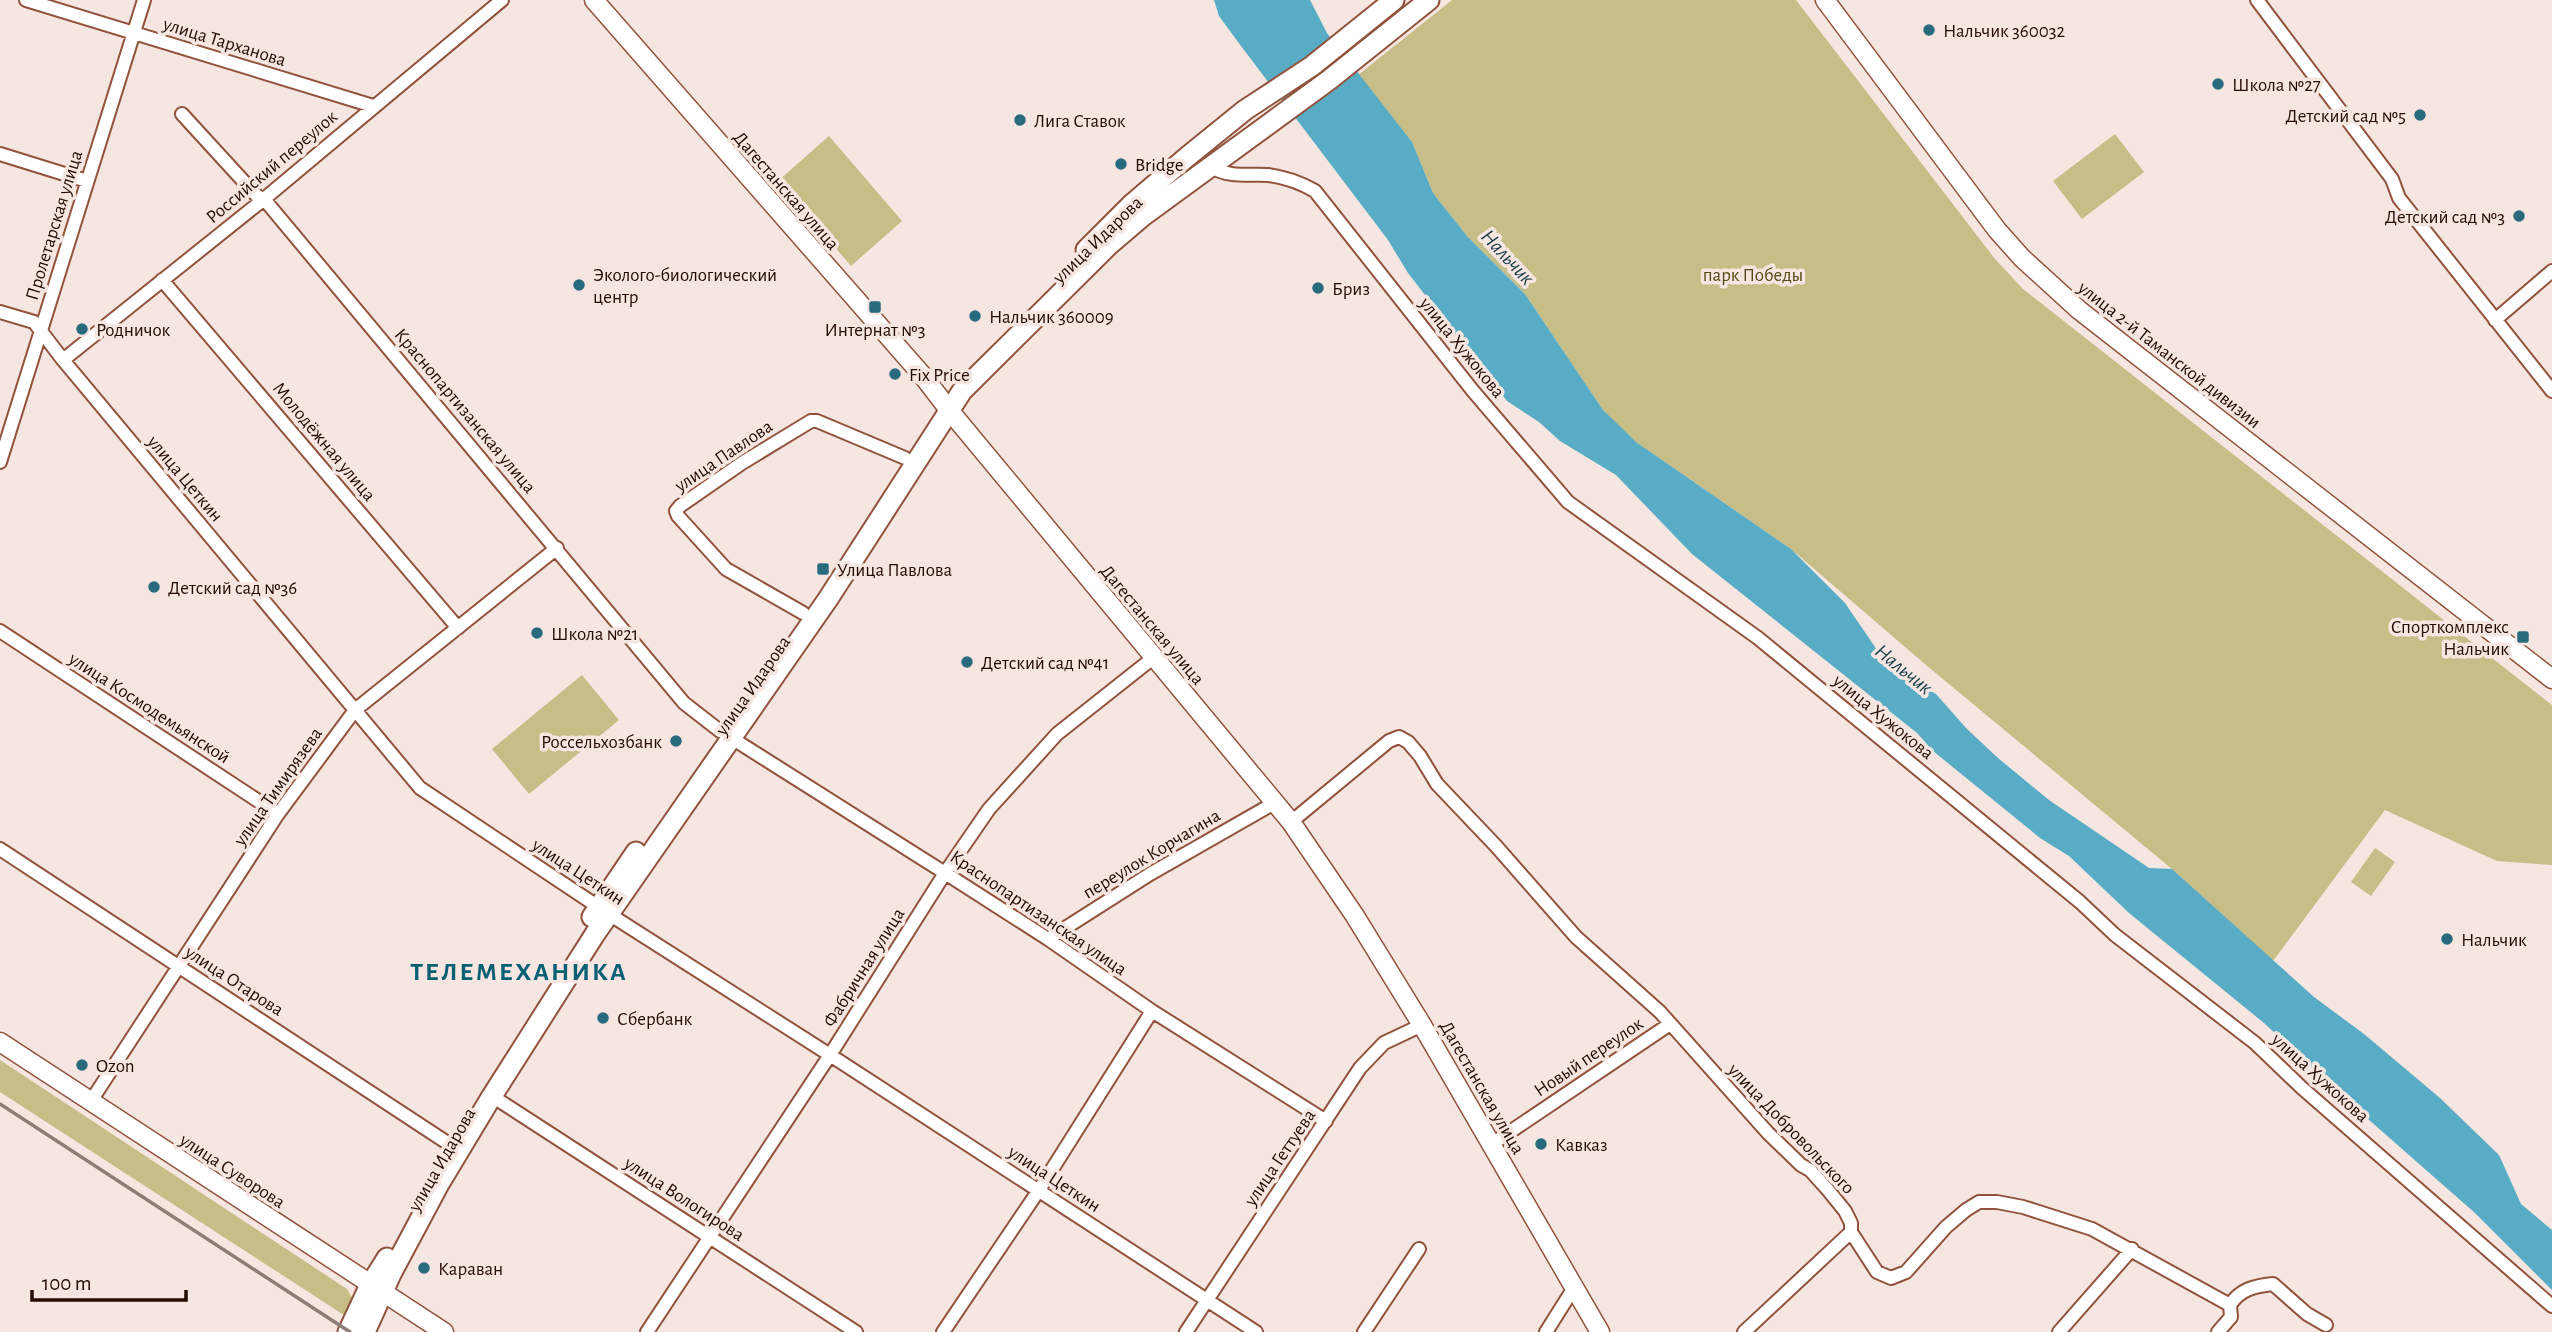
<svg xmlns="http://www.w3.org/2000/svg" width="2552" height="1332" font-family="'Alegreya Sans',sans-serif">
<style>
.green{fill:#c7bd86}
.water{fill:#59acc5}
.lines{fill:none;stroke-linecap:round;stroke-linejoin:round}
.street-casing{stroke:#92533d;stroke-width:16}
.secondary-casing{stroke:#92533d;stroke-width:21}
.primary-casing{stroke:#92533d;stroke-width:23}
.street{stroke:#fff;stroke-width:12}
.secondary{stroke:#fff;stroke-width:18}
.primary{stroke:#fff;stroke-width:19}
.rail{stroke:#8f7c76;stroke-width:3.5}
.poi-dot{fill:#296b7e;stroke:#f5e6e1;stroke-width:2.5}
.labels{text-anchor:middle;stroke-width:7;stroke-linejoin:round;paint-order:stroke}
.poi-label{font-size:19px;fill:#240b04;stroke:#f5e6e1;text-anchor:start}
.street-label{font-size:19px;fill:#240b04;stroke:#f5e6e1}
.park-label{font-size:19px;fill:#534a16;stroke:#f5e6e1}
.water-label{font-size:21px;font-style:italic;fill:#153c47;stroke:#f5e6e1}
.district-label{font-size:26px;font-weight:bold;letter-spacing:2px;fill:#096075;stroke:#f5e6e1}
</style>
<rect width="100%" height="100%" fill="#f5e6e1"/>
<path class="green" d="M1452,0H1796L1995,259L2023,289L2552,705V865L2497,861L2385,810L2273,961L2172,869L1926,665L1791,549L1636,442L1617,426L1603,410L1525,294L1467,236L1433,193L1412,142L1358,75Z
M2115,134L2144,172L2082,219L2053,181Z
M829,136L902,221L851,266L778,181Z
M582,675L619,720L529,794L492,749Z
M2375,848L2395,862L2371,896L2351,882Z
M0,1060L347,1289L355,1303L347,1317L0,1092Z"/>
<path class="water" d="M1214,0H1310L1327,33L1412,142L1433,193L1467,236L1525,294L1603,410L1636,442L1791,549L1845,603L1888,666L1936,694L1967,729L1998,758L2049,800L2149,868L2172,869L2314,997L2364,1034L2440,1098L2499,1155L2521,1204L2552,1230V1290L2475,1213L2360,1112L2264,1023L2129,913L2069,856L2040,838L1933,751L1917,733L1692,554L1616,475L1560,441L1539,422L1507,401L1408,273L1388,240L1238,42L1219,16Z"/>
<g class="lines">
<g class="street-casing">
<path id="street" d="M26,0L373,106
M2257,0L2392,179L2399,198L2552,391
M182,114L257,196L264,199L684,703L720,731
M0,154L87,181
M1209,166C1229,178 1247,174 1268,175C1285,177 1301,183 1315,191L1473,391L1568,502L1758,638L2080,902L2115,935L2255,1043L2302,1088L2552,1306
M162,280L458,628
M0,312L34,322L63,360L420,788L609,914L830,1055L1256,1332
M2495,320L2552,271
M63,360L264,199L502,0
M0,462L144,0
M803,613L726,569L678,516L676,511L680,506L742,463L811,421H817L905,458
M0,631L278,814
M730,737L945,873L1048,939L1152,1011L1326,1121
M1291,822L1389,741L1399,737L1408,742L1420,756L1437,784L1496,846L1576,937L1660,1012L1768,1133L1801,1165L1810,1170L1828,1190L1845,1211L1851,1223V1232L1877,1272L1891,1278L1906,1272L1946,1227L1966,1210L1979,1202H1997L2023,1207L2092,1229L2230,1305C2240,1289 2255,1286 2273,1284L2307,1314L2326,1325
M0,849L449,1144
M1048,939L1150,874L1276,802
M492,1096L856,1332
M91,1101L278,814L355,710L557,548
M1492,1144L1670,1024
M647,1332L830,1055L945,873L989,809L1057,734L1153,658
M943,1332L1039,1190L1152,1011
M1186,1332L1360,1068L1384,1043L1422,1025
M1364,1332L1419,1249
M1546,1332L1575,1286
M1744,1332L1851,1232
M2059,1332L2132,1249
M2218,1332L2231,1317L2230,1305"/>
</g>
<g class="secondary-casing">
<path id="secondary" d="M594,0L923,376L949,410L1291,822L1355,916L1422,1025L1600,1332
M1825,0L1997,230L2022,258L2079,310L2552,679
M0,1042L444,1332"/>
</g>
<g class="primary-casing">
<path id="primary" d="M1086,250L1132,204L1187,157L1245,110L1312,66L1394,0
M592,917L636,852
M348,1332L370,1285L387,1258
M365,1332L391,1274L439,1184L492,1096L595,934L828,599L962,391L1109,245L1143,216L1329,80L1429,0"/>
</g>
<use href="#street" class="street"/>
<use href="#secondary" class="secondary"/>
<use href="#primary" class="primary"/>
<path class="rail" d="M0,1104L350,1332"/>
</g>
<g class="poi-dot">
<circle cx="1929" cy="30" r="7"/>
<circle cx="2218" cy="84" r="7"/>
<circle cx="2420" cy="115" r="7"/>
<circle cx="1020" cy="120" r="7"/>
<circle cx="1121" cy="164" r="7"/>
<circle cx="2519" cy="216" r="7"/>
<circle cx="579" cy="285" r="7"/>
<circle cx="1318" cy="288" r="7"/>
<rect x="868" y="300" width="14" height="14" rx="3.5"/>
<circle cx="975" cy="316" r="7"/>
<circle cx="82" cy="329" r="7"/>
<circle cx="895" cy="374" r="7"/>
<rect x="816" y="562" width="14" height="14" rx="3.5"/>
<circle cx="154" cy="587" r="7"/>
<circle cx="537" cy="633" r="7"/>
<rect x="2516" y="630" width="14" height="14" rx="3.5"/>
<circle cx="967" cy="662" r="7"/>
<circle cx="676" cy="741" r="7"/>
<circle cx="2447" cy="939" r="7"/>
<circle cx="603" cy="1018" r="7"/>
<circle cx="82" cy="1065" r="7"/>
<circle cx="1541" cy="1144" r="7"/>
<circle cx="424" cy="1268" r="7"/>
</g>
<g class="labels">
<g class="poi-label">
<text x="1943" y="37">Нальчик 360032</text>
<text x="2232" y="91">Школа №27</text>
<text x="2406" y="122" text-anchor="end">Детский сад №5</text>
<text x="1034" y="127">Лига Ставок</text>
<text x="1135" y="171">Bridge</text>
<text x="2505" y="223" text-anchor="end">Детский сад №3</text>
<text x="593" y="281">Эколого-биологический<tspan x="593" dy="22">центр</tspan></text>
<text x="1332" y="295">Бриз</text>
<text x="989" y="323">Нальчик 360009</text>
<text x="96" y="336">Родничок</text>
<text x="875" y="336" text-anchor="middle">Интернат №3</text>
<text x="909" y="381">Fix Price</text>
<text x="837" y="576">Улица Павлова</text>
<text x="168" y="594">Детский сад №36</text>
<text x="2509" y="633" text-anchor="end">Спорткомплекс<tspan x="2509" dy="22">Нальчик</tspan></text>
<text x="551" y="640">Школа №21</text>
<text x="981" y="669">Детский сад №41</text>
<text x="662" y="748" text-anchor="end">Россельхозбанк</text>
<text x="2461" y="946">Нальчик</text>
<text x="617" y="1025">Сбербанк</text>
<text x="96" y="1072">Ozon</text>
<text x="1555" y="1151">Кавказ</text>
<text x="438" y="1275">Караван</text>
</g>
<g class="street-label">
<text transform="translate(225 41) rotate(17)" y="7">улица Тарханова</text>
<text transform="translate(271 166) rotate(-40)" y="7">Российский переулок</text>
<text transform="translate(787 190) rotate(49)" y="7">Дагестанская улица</text>
<text transform="translate(53 225) rotate(-73)" y="7">Пролетарская улица</text>
<text transform="translate(1097 239) rotate(-44)" y="7">улица Идарова</text>
<text transform="translate(1463 347) rotate(51)" y="7">улица Хужокова</text>
<text transform="translate(2170 354) rotate(38)" y="7">улица 2-й Таманской дивизии</text>
<text transform="translate(466 410) rotate(50)" y="7">Краснопартизанская улица</text>
<text transform="translate(325 441) rotate(50)" y="7">Молодёжная улица</text>
<text transform="translate(723 455) rotate(-34)" y="7">улица Павлова</text>
<text transform="translate(186 478) rotate(50)" y="7">улица Цеткин</text>
<text transform="translate(1153 624) rotate(50)" y="7">Дагестанская улица</text>
<text transform="translate(752 685) rotate(-55)" y="7">улица Идарова</text>
<text transform="translate(150 707) rotate(33)" y="7">улица Космодемьянской</text>
<text transform="translate(1884 716) rotate(39)" y="7">улица Хужокова</text>
<text transform="translate(277 786) rotate(-55)" y="7">улица Тимирязева</text>
<text transform="translate(1151 853) rotate(-31)" y="7">переулок Корчагина</text>
<text transform="translate(579 871) rotate(33)" y="7">улица Цеткин</text>
<text transform="translate(1039 912) rotate(34)" y="7">Краснопартизанская улица</text>
<text transform="translate(863 967) rotate(-58)" y="7">Фабричная улица</text>
<text transform="translate(235 980) rotate(33)" y="7">улица Отарова</text>
<text transform="translate(1588 1056) rotate(-34)" y="7">Новый переулок</text>
<text transform="translate(2321 1077) rotate(42)" y="7">улица Хужокова</text>
<text transform="translate(1483 1087) rotate(60)" y="7">Дагестанская улица</text>
<text transform="translate(1792 1128) rotate(46)" y="7">улица Добровольского</text>
<text transform="translate(1279 1157) rotate(-56)" y="7">улица Геттуева</text>
<text transform="translate(441 1159) rotate(-60)" y="7">улица Идарова</text>
<text transform="translate(233 1170) rotate(33)" y="7">улица Суворова</text>
<text transform="translate(1055 1178) rotate(33)" y="7">улица Цеткин</text>
<text transform="translate(685 1198) rotate(33)" y="7">улица Вологирова</text>
</g>
<g class="park-label">
<text x="1753" y="281">парк Победы</text>
</g>
<g class="water-label">
<text transform="translate(1508 257) rotate(47)" y="7">Нальчик</text>
<text transform="translate(1904 669) rotate(39)" y="7">Нальчик</text>
</g>
<g class="district-label">
<text x="519" y="980">ТЕЛЕМЕХАНИКА</text>
</g>
</g>
<path d="M32 1290v10h154v-10" fill="none" stroke="#240b04" stroke-width="3.5"/>
<text x="42" y="1290" font-size="21" fill="#240b04" stroke="#f5e6e1" stroke-width="5" paint-order="stroke">100 m</text>
</svg>
